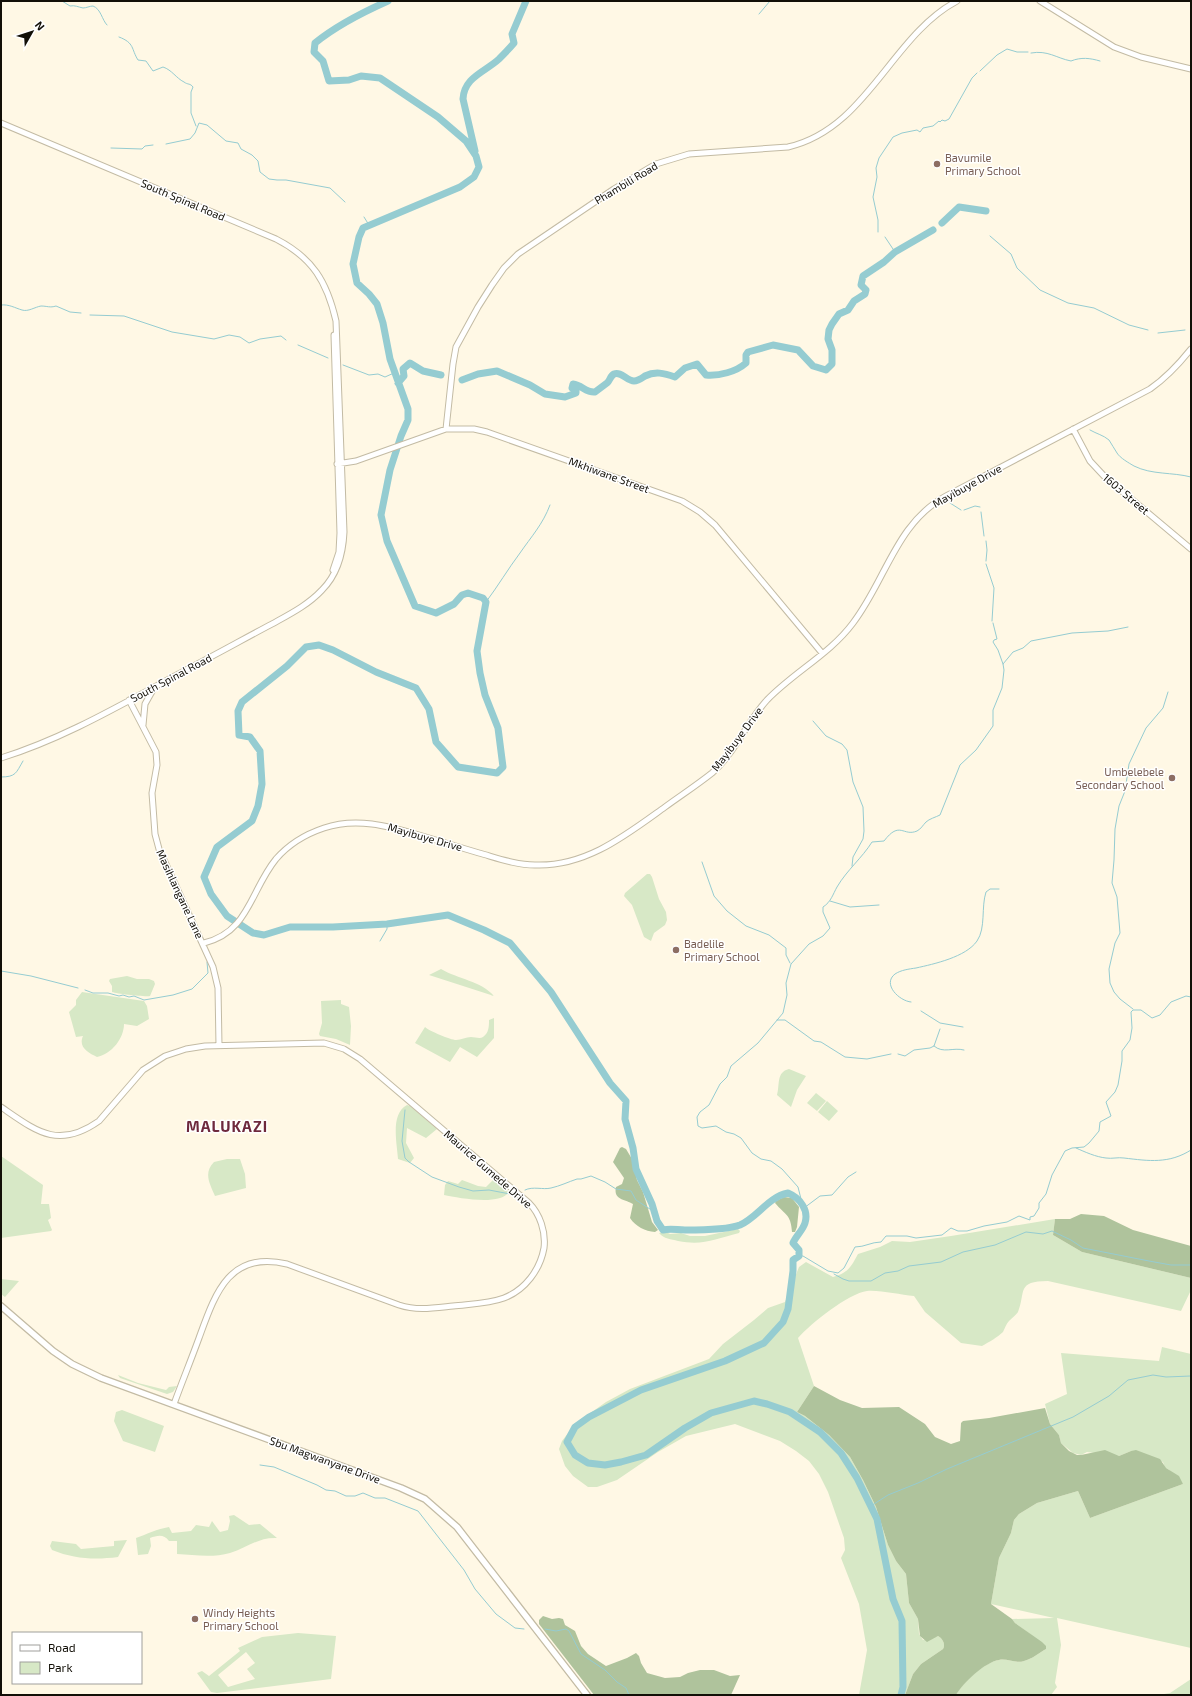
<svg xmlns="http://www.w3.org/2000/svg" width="1192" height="1696" font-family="'Exo 2',sans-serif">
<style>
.green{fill:#d7e8c6;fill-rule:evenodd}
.forest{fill:#afc39c}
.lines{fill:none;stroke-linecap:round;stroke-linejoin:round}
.stream{stroke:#95ccd1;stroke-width:1}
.river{stroke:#95ccd1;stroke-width:7}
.tertiary-casing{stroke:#c3bba4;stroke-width:7}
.secondary-casing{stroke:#c3bba4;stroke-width:8}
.tertiary{stroke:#fff;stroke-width:5}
.secondary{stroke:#fff;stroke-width:5.5}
.education-dot{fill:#8d6e63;stroke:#fff;stroke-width:1.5}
.labels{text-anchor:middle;stroke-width:3;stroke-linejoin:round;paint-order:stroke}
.education-label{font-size:11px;fill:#785e54;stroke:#fff;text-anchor:start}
.street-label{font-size:11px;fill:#120f07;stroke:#fff}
.district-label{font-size:15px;font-weight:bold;letter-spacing:1px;fill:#6e293d;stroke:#fff}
</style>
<rect width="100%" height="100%" fill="#fff8e5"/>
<path class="green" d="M647,874H650L652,877L659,899L666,912L667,920L665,925L654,933L651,941L644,937L632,905L624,896L625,893Z
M441,969C458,979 481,981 494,996L429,975Z
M127,976L137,979H149L154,981L155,984L150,996C145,997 118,994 112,992V986L109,981L110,979Z
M82,992L144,1001L147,1006L149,1019L137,1026L124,1024C124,1038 112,1054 97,1057C88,1053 78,1047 83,1036L76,1037L69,1012L76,1005V1000Z
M341,1000V1004L349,1007L351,1026L350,1045L336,1039L320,1036L319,1034L322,1023L321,1001Z
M494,1018V1038L477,1057L460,1047L450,1062L415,1043L425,1027C429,1031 451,1040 456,1040C461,1040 466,1037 471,1037C475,1037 480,1039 483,1037C489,1033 489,1026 489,1020Z
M789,1069L806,1076L797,1090L791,1107L777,1095C780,1085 776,1072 789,1069Z
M816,1093L826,1101L817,1111L807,1103Z
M827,1101L838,1111L829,1121L818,1112Z
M407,1105L410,1106L437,1129L426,1138L407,1128L406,1143L414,1158L410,1163L398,1159C397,1143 390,1114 407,1105Z
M1,1156L43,1185L41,1204H49L51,1218L48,1220L52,1230L51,1231L1,1238Z
M227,1159H240L245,1174L246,1188L215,1196C210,1184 203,1173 214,1162Z
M494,1179L509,1192C500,1206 459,1198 444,1195L445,1185L448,1181L458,1184L462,1180L478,1186L486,1187Z
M1055,1219L1053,1235L1082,1252L1191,1278V1290L1181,1311L1048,1281C1016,1281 1026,1292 1018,1312C1016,1315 1012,1318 1009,1321C1006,1324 1005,1328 1003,1332C998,1337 989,1342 982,1346L961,1343L925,1312L914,1296C900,1295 881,1290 867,1291C849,1293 810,1324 798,1338L814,1386L797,1412L805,1416L829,1435L850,1457L863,1480L876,1507L888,1545L896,1561L906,1574L909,1603L918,1619L919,1634L923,1640L938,1636C942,1638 946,1644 943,1649L921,1664L913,1674L905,1695H859L867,1650L859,1604L841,1558L845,1550L844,1538L828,1492L819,1474L809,1461L796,1451L780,1441L735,1424L686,1436L658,1452L617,1480L597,1487H588L573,1476L565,1466L559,1449L562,1441L575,1424L606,1402L630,1389L709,1359L723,1344L754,1320L768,1308L785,1302L799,1267L806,1262L833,1277C848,1273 851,1267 858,1254L880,1247L892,1241L910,1242L951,1236Z
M738,1229L740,1231L739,1233C715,1239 703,1246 678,1241C671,1239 664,1239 659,1233L666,1232L670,1234L681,1233L690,1236H705Z
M1,1279L19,1281L5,1297L1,1294Z
M1162,1347L1191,1354V1648L1057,1618L1061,1645L1055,1683L1057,1687L1051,1695H956C963,1682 985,1662 999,1660C1007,1658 1015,1664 1024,1661C1032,1659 1039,1653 1046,1649L1030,1634L1015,1623L1012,1619L1054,1618L991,1604L999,1558L1011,1533L1014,1520L1019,1514L1037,1503L1078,1491L1090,1518L1183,1484L1168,1469L1165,1468L1163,1462L1131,1451L1119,1456L1087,1452L1081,1455L1073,1453L1061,1443L1059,1435L1050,1424L1045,1404L1067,1394L1061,1353L1159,1361Z
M118,1375L138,1383L166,1390L169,1387L177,1386L173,1392L167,1394L120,1378Z
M122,1410L164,1426L155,1452L123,1441L114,1421L116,1412Z
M234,1515L249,1525L260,1524L277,1538C258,1537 247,1548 230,1553C213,1558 194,1555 177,1554V1541H169C164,1534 158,1535 150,1538L151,1546L148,1554L138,1555L136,1538C147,1534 157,1529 169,1527L172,1533L191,1531L196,1525L209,1527L212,1521L220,1532L228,1530L230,1521L229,1516Z
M127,1540L118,1557C95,1560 74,1559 52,1550L50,1546L52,1541L76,1544L81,1549L114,1546V1541Z
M298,1633L336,1636L331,1679L217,1693L211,1692L197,1673L202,1671L209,1676L240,1651L238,1648L262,1637ZM246,1652L255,1663L247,1669L255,1679L228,1687L218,1675Z
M1191,1679V1695H1158L1170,1693Z"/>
<path class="forest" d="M622,1147L626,1149L632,1159L637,1180L643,1192L652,1222L658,1230L655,1232C645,1231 636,1227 630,1218L633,1204C625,1199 613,1200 616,1187L622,1184L624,1178L613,1162L620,1148Z
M784,1197L792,1198L799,1207L797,1227L795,1232H792C791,1214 785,1215 775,1203L776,1201Z
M1081,1214L1104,1216L1133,1230L1191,1246V1278L1082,1252L1053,1235L1055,1219H1070Z
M814,1386L840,1400L862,1408L899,1407L925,1424L935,1437L951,1444L960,1441L961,1423L963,1421L989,1418L1045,1408L1050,1424L1059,1435L1061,1443L1069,1451L1077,1455H1081L1105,1450L1119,1456L1131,1451L1136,1450L1160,1459L1166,1468L1179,1476L1183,1484L1090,1518L1078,1491L1037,1503L1019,1514L1014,1520L1011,1533L999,1558L991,1604L1012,1619L1015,1623L1042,1642L1046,1646V1649C1039,1653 1032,1659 1024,1661C1015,1664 1007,1658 999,1660C985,1662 963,1683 956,1695H905L913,1674L921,1664L943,1649C946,1644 942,1638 938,1636L927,1642L920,1636L918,1619L909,1603L906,1574L896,1561L888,1545L876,1507L863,1480L850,1457L829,1435L805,1416L797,1412Z
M543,1616L552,1619L559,1618L563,1619L565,1625L575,1631L581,1646L588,1654L606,1666L627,1658L636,1653L639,1656L641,1663L647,1673L665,1678L680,1677L688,1673L700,1670H714L730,1676L740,1675L731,1695H594L539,1624V1620Z"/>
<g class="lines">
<path class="stream" d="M62,1L70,6C75,5 78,7 83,8C86,8 90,6 93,6C101,9 102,20 107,25
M759,14L770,1
M119,37C135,43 131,49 138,60L146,61L153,71L163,67C172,70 176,78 184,82C188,85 190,83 193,87L191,92V113L196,126
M1031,53C1048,50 1056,58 1071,61C1081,57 1090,58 1100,61
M980,71L997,55L1007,49L1017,52H1028
M166,144L190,139L195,133L199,123L207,125L226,141L238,143L241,149L252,155L258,161L260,172L269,179L277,180H286L330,188L345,202
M111,148L142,149L145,146L153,145
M364,217L369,225
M878,232V220L873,197L877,177L876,168L879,158L893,137L902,133L917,130L920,132L923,128L933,126L939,121L940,122L942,120L945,121L949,119L972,78L977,73
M990,236L1011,254L1017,268L1040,290L1068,303L1094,308L1129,325L1148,330
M885,237L895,252
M1,305C9,304 15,308 22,310C28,312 35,307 41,306C47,306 50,308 56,306L70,312L81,313
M90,315L124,316L172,332L214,339L229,335L240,337L249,343L260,339L281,336L286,340
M1158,333L1185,330
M298,345L328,358
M343,365L369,375L378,374L385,377L394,373
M1090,430C1097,434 1103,435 1109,440C1112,444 1114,449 1117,453C1120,458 1129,463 1134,466C1152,475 1172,472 1191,477
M950,503L961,510
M964,510L975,506L980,507
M981,512L984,536
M986,561L987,550L986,541
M986,564L994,588L992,621
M486,602C498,586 508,569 520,553C531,537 543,524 550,505
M993,623L997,639L994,640L993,642L998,650L1003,664
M813,721L826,736L842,744L847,750L853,782L863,807L864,831L863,839L853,857L852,866
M1,777C16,777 16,773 23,761
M702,862L714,896L727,911L746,926L769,935L786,948V955L790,963
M830,901L850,907L879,905
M380,941L387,929V924
M1,971L31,976L78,988
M85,990L93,993H108L119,996L123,995L129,997L134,996L144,1000L173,995L192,989L208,973L207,962
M911,1002C899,1001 882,984 895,974C901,970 909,969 916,968C934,964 966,957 977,941C986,928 981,907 986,892L990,889H999
M1133,1009L1120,999L1114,992L1110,983L1109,969L1115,943L1120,933L1117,897L1112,883L1114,860L1115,829L1119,806L1125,791L1129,764L1146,728L1163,708L1168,692
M921,1011L940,1023L963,1027
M777,1020H785L814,1041L821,1042L845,1057L867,1059L891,1054
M934,1046C943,1054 953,1047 964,1050
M898,1054L905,1056L914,1050L930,1048L934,1046L940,1029
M405,1110L402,1141L405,1158L409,1162L432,1177L459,1187L473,1191L489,1190L510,1194
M1076,1148C1085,1152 1096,1157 1106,1158C1112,1159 1118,1157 1124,1158C1149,1161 1169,1164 1191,1150
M525,1190C533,1186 543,1190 551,1188C560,1186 568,1182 577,1179H581L591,1176L605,1182L616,1189L631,1191L636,1200L656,1213
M802,1203L798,1187L782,1169L771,1161L761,1159L752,1153L741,1138L734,1134L726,1132L716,1126L702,1128L698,1126L697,1117L700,1112L709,1105L720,1084L727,1077L731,1066L758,1043L783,1013L787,995L786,983L791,964L809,944L823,936L830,928L823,912V907C831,902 833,894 837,887C847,870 862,858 872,842L884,841C900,820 903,837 917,831C921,829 923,825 926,822C929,819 936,817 940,815L960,765L976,750L993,726V710L1002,688L1004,670L1003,664L1013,652L1023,648L1031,641L1072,633L1108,631L1128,627
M804,1208L820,1196L832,1195L848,1177L856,1172
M799,1256H803L828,1271L838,1273L844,1268L855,1247C865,1247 871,1242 881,1242L886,1236H907L916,1238L942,1235L951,1228L958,1231H967L984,1226L1007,1222L1019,1216L1030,1220V1217L1034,1216L1039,1208V1203L1046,1194L1052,1175L1065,1151L1072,1148L1084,1147L1089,1143L1099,1131L1100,1122L1111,1116L1106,1102L1115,1092L1118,1085L1122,1061V1051L1130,1040L1132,1028L1131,1012L1133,1010H1141L1152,1018L1160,1015L1171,1002L1186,996L1191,997
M834,1274L843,1279L849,1281H871L885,1273L898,1271L909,1266L941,1262L963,1252L995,1245L1026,1232L1043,1234L1052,1231L1071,1240L1083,1248L1149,1261L1171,1265H1191
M260,1465L274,1467L317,1485L326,1490L335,1491L346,1496H355L363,1493L375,1498H385L418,1511L464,1570L475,1589L496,1614L515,1628L524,1629
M871,1506L888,1495L918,1483L947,1469L1073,1417L1109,1396L1128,1380L1153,1375L1166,1377L1191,1376
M545,1629L556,1631L566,1629L569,1631L581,1654L605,1670L617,1682L626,1688L629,1695"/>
<path class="river" d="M388,1C361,13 337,25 315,43L314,52L323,61L329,81L349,80L361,76L380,78L438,117L466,141L476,156L479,167L474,177L460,187L363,228L359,237L353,264L357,283L369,294L377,304L383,323L390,359L408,409V420L401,436L390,470L381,515L387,541L415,606L436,613L454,604L462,595L468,593L483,598L486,602L477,651L480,673L485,695L498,728L503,767L497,773L458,767L436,742L429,709L416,688L376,672L333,650L319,645L306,647L287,666L242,702L238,711L239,735L250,737L260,751L262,784L258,806L252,821L217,847L204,877L211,894L227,916L253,933L264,935L290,927H333L387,924L448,915L484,930L510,943L551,992L610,1083L626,1101L625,1119L633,1148L636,1169L652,1204L657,1221L663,1230C671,1228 677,1230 685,1230C699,1230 727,1230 740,1225C758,1217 768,1197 788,1193C800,1198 809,1210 805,1223C803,1230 796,1236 793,1243L799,1250V1256L793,1260V1271L788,1309L783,1322L764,1343L725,1361L641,1390L589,1417L575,1427L567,1442L575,1455L588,1463L605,1465L621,1462L646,1455L685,1428L711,1413L754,1401L767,1404L790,1412L820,1432L841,1453L857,1478L877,1519L893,1599L902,1621L903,1687L901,1695
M475,151L463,99C464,77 485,72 499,59C504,54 509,49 514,43L512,34L526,1
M942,223L959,207L986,211
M462,380L478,374L497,371L530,385L545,394L565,397L576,393V390L572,388L573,384C582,385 586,393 595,392C599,389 603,386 607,383C610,381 610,376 614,374C621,371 627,381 634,381C638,381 642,378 645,376C655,371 664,373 675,377L685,368L697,364L706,375C719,376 736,372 746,363V355L748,352L773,345L798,350L813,366L826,370L832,364V350L828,339L829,330L832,324L839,314L848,310L854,301L865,294L866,290L861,285L863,276L884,262L895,252L933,230
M398,383L404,376L403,369L410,363L423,371L441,375"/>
<g class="tertiary-casing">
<path id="tertiary" d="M1040,1L1114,47L1141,57L1191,69
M1,123L276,239C313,258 327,282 336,321L344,532C343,554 338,574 322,590C308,605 290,614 272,624C249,636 226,649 203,661C137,695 72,736 1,758
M446,429L453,364L456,347L478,307L492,285L504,268L518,254L614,189L656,164L689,154L788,147C867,129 891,36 957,1
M1073,429L1090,461L1104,476L1191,549
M337,464L356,461L446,429H474L487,432L682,501L700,512L715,525L822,653
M333,570L339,552L340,533L334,335
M129,700L156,752L157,765L152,793L155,834L159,849L213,967L218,988L219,1045
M143,725L145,704L154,688
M204,943C249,932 250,891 276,859C289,844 306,834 324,828C356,817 388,826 419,835C439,841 459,847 479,853C497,858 516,865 535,865C586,867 626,835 665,807C680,796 697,785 712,773C735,753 746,723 767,700C794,672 830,654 853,623C886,580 896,523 946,496L1150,389C1166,378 1179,364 1191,349
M1,1107C36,1131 58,1150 99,1121L143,1070L165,1056L186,1049L205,1046L324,1043L344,1049L360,1059L529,1203C540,1214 546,1232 544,1248C540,1270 525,1290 504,1298C488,1304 469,1304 453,1306C434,1308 417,1311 399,1305L287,1264C229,1250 215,1294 199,1338C191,1360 182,1382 174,1404"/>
</g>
<g class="secondary-casing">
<path id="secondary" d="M1,1306L53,1351L72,1364L101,1378L401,1488L425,1499L457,1527L587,1695"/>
</g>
<use href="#tertiary" class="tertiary"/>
<use href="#secondary" class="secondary"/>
</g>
<g class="education-dot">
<circle cx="937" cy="164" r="4"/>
<circle cx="1172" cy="778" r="4"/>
<circle cx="676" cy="950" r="4"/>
<circle cx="195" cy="1619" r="4"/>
</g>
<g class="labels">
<g class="education-label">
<text x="945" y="162">Bavumile<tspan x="945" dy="13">Primary School</tspan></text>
<text x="1164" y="776" text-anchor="end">Umbelebele<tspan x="1164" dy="13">Secondary School</tspan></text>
<text x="684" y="948">Badelile<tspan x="684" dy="13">Primary School</tspan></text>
<text x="203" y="1617">Windy Heights<tspan x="203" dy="13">Primary School</tspan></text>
</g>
<g class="street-label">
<text transform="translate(626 183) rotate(-31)" y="4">Phambili Road</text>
<text transform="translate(183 200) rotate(23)" y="4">South Spinal Road</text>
<text transform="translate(609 475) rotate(20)" y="4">Mkhiwane Street</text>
<text transform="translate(967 486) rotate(-29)" y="4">Mayibuye Drive</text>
<text transform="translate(1126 494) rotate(40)" y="4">1603 Street</text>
<text transform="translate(171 678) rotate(-28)" y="4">South Spinal Road</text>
<text transform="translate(737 739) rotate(-53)" y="4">Mayibuye Drive</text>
<text transform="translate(425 837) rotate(16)" y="4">Mayibuye Drive</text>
<text transform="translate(180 894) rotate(65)" y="4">Masihlangane Lane</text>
<text transform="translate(488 1169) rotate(41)" y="4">Maurice Gumede Drive</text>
<text transform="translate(325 1460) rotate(20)" y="4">Sbu Magwanyane Drive</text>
</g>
<g class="district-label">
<text x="227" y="1132">MALUKAZI</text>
</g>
</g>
<rect width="1192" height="1696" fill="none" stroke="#120f07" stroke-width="4"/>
<rect x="12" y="1632" width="130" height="52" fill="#ffffff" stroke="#a09f9c"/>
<rect x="20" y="1645" width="20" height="6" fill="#ffffff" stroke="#a09f9c"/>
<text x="48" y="1652" font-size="12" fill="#120f07">Road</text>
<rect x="20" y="1662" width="20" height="12" fill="#d7e8c6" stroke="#a09f9c"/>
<text x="48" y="1672" font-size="12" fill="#120f07">Park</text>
<g transform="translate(32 32) rotate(51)" stroke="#ffffff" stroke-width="3" paint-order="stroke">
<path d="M0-3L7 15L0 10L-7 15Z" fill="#120f07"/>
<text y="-6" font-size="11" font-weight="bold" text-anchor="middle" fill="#120f07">N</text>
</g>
</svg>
